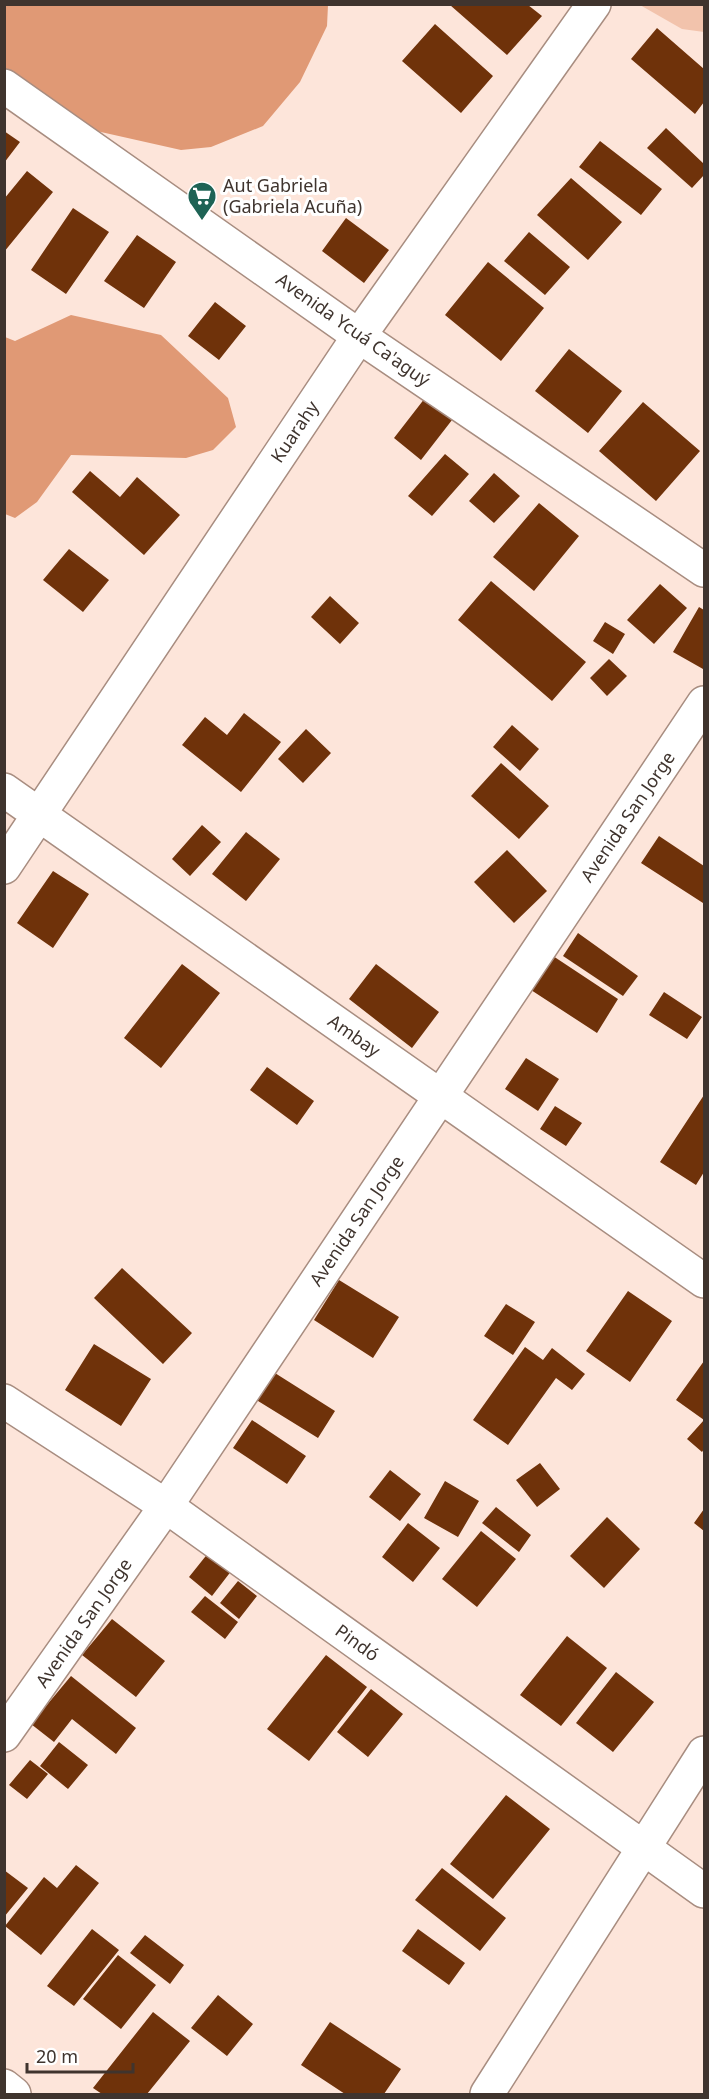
<svg xmlns="http://www.w3.org/2000/svg" width="709" height="2099" font-family="'Noto Sans',sans-serif">
<style>
.green{fill:#f2c3ac}
.forest{fill:#e09975}
.building{fill:#6f320a}
.lines{fill:none;stroke-linecap:round;stroke-linejoin:round}
.street-casing{stroke:#a88d80;stroke-width:36}
.secondary-casing{stroke:#a88d80;stroke-width:36}
.primary-casing{stroke:#a88d80;stroke-width:36}
.street{stroke:#fff;stroke-width:33}
.secondary{stroke:#fff;stroke-width:33}
.primary{stroke:#fff;stroke-width:33}
.labels{text-anchor:middle;stroke-width:6;stroke-linejoin:round;paint-order:stroke}
.poi-label{font-size:18px;fill:#3f342e;stroke:#fff;text-anchor:start}
.street-label{font-size:18px;fill:#3f342e;stroke:#fff}
</style>
<rect width="100%" height="100%" fill="#fde5da"/>
<path class="green" d="M640,5H704V32L682,29Z"/>
<path class="forest" d="M4,5H328L327,26L300,82L263,126L211,147L181,150L92,130L5,75Z
M71,315L161,335L228,398L236,427L213,450L186,458L71,455L37,502L15,518L5,514V337L15,341Z"/>
<path class="building" d="M450,5H528L542,16L507,55Z
M435,24L493,76L461,113L402,61Z
M657,28L704,69V102L695,114L631,59Z
M666,128L704,164V175L692,188L647,148Z
M4,131L20,142L4,163Z
M600,141L662,189L641,215L579,167Z
M27,171L53,192L4,252V199Z
M571,178L622,222L588,260L537,215Z
M73,208L109,232L66,294L31,270Z
M346,218L389,250L364,283L322,251Z
M529,232L570,267L545,295L504,261Z
M137,235L176,262L144,308L104,281Z
M488,262L544,308L501,361L445,315Z
M215,302L246,326L219,360L188,336Z
M569,349L622,391L588,433L535,391Z
M425,398L452,420L421,460L394,438Z
M643,402L700,451L656,501L599,451Z
M445,454L469,474L432,516L408,496Z
M90,471L120,497L137,477L180,515L144,555L72,492Z
M494,473L520,496L494,523L469,501Z
M539,503L579,536L534,591L493,557Z
M69,549L109,580L83,612L43,580Z
M491,581L586,662L552,701L458,620Z
M660,584L687,608L654,644L627,620Z
M330,596L359,623L340,644L311,617Z
M699,607L704,610L703,669L673,652Z
M605,622L625,634L613,654L593,641Z
M609,659L627,676L607,696L590,678Z
M244,713L281,742L241,792L182,745L205,717L227,735Z
M512,725L539,749L520,771L493,747Z
M306,729L331,753L303,783L278,759Z
M501,763L549,806L519,839L471,796Z
M202,825L221,842L190,876L172,859Z
M246,832L280,859L246,901L212,874Z
M659,836L704,866L703,903L641,863Z
M507,850L547,891L514,923L474,882Z
M53,871L89,894L53,948L17,923Z
M578,933L638,976L623,996L563,956Z
M553,956L618,999L597,1033L531,990Z
M182,964L220,993L161,1068L124,1038Z
M376,964L439,1012L412,1048L349,999Z
M664,992L702,1017L687,1039L649,1015Z
M526,1058L559,1079L538,1111L505,1089Z
M267,1067L314,1101L297,1125L250,1090Z
M704,1095V1172L696,1185L660,1162Z
M555,1106L582,1123L566,1146L540,1129Z
M122,1268L192,1333L163,1364L94,1298Z
M339,1280L399,1317L373,1358L314,1320Z
M628,1291L672,1321L630,1382L586,1351Z
M506,1304L535,1322L513,1355L484,1336Z
M94,1344L151,1379L121,1426L65,1390Z
M525,1347L543,1360L552,1348L585,1374L572,1390L556,1378L508,1445L473,1420Z
M704,1361V1449L702,1452L687,1439L704,1420L676,1400Z
M267,1368L335,1411L318,1438L250,1396Z
M252,1420L306,1456L287,1484L233,1448Z
M540,1463L560,1489L537,1507L516,1480Z
M390,1470L421,1494L400,1521L369,1497Z
M445,1481L479,1501L458,1537L424,1518Z
M496,1507L531,1535L519,1552L482,1523Z
M704,1509V1531L694,1523Z
M607,1517L640,1549L604,1588L570,1556Z
M408,1523L440,1548L413,1582L382,1557Z
M481,1531L516,1559L477,1607L442,1579Z
M209,1552L232,1570L212,1596L189,1577Z
M238,1581L257,1596L239,1619L220,1603Z
M205,1596L238,1622L225,1639L191,1612Z
M112,1619L165,1661L136,1697L82,1655Z
M567,1636L607,1668L561,1726L520,1695Z
M326,1655L367,1687L309,1761L267,1729Z
M616,1672L654,1702L613,1752L576,1723Z
M71,1676L136,1728L116,1754L72,1719L54,1742L31,1724Z
M371,1689L403,1714L368,1757L337,1732Z
M59,1742L88,1765L68,1789L40,1766Z
M30,1760L48,1774L27,1799L9,1785Z
M506,1795L550,1829L493,1899L450,1864Z
M76,1865L99,1883L41,1955L5,1926L44,1877L57,1888Z
M442,1868L506,1918L480,1951L415,1900Z
M4,1870L28,1888L4,1917Z
M92,1929L119,1950L74,2006L47,1986Z
M418,1929L465,1963L449,1985L402,1951Z
M145,1935L184,1965L170,1984L130,1953Z
M118,1955L156,1985L121,2029L83,1999Z
M218,1995L253,2024L227,2056L191,2028Z
M153,2012L190,2041L147,2094H102L93,2088Z
M330,2022L401,2069L384,2094H345L301,2065Z"/>
<g class="lines">
<g class="street-casing">
<path id="street" d="M4,790L704,1281
M4,867L359,336L594,4
M4,1401L166,1506L704,1891
M487,2094L704,1753"/>
</g>
<g class="secondary-casing">
<path id="secondary" d="M4,86L359,336L704,570
M4,1735L166,1506L704,703"/>
</g>
<g class="primary-casing">
<path id="primary" d="M4,2086L14,2094"/>
</g>
<use href="#street" class="street"/>
<use href="#secondary" class="secondary"/>
<use href="#primary" class="primary"/>
</g>
<defs>
<g id="supermarket-pin" transform="scale(1.5)"><path d="M0 17L-7.5 6A9.5 9.5 0 1 1 7.5 6Z" fill="#1e6355" stroke="#fff"/><path d="M-6-5.5h2.5l.6 2H6L4.5 2H-2.5L-4.4-4H-6ZM-1.5 3.2a1.3 1.3 0 1 0 .1 0ZM3 3.2a1.3 1.3 0 1 0 .1 0Z" fill="#fff"/></g>
</defs>
<g fill-rule="evenodd">
<use href="#supermarket-pin" x="202" y="196"/>
</g>
<g class="labels">
<g class="poi-label">
<text x="223" y="192">Aut Gabriela<tspan x="223" dy="21">(Gabriela Acuña)</tspan></text>
</g>
<g class="street-label">
<text transform="translate(353 330) rotate(35)" y="6">Avenida Ycuá Ca'aguý</text>
<text transform="translate(295 432) rotate(-56)" y="6">Kuarahy</text>
<text transform="translate(628 817) rotate(-56)" y="6">Avenida San Jorge</text>
<text transform="translate(354 1036) rotate(35)" y="6">Ambay</text>
<text transform="translate(357 1221) rotate(-56)" y="6">Avenida San Jorge</text>
<text transform="translate(84 1623) rotate(-55)" y="6">Avenida San Jorge</text>
<text transform="translate(357 1643) rotate(36)" y="6">Pindó</text>
</g>
</g>
<rect width="709" height="2099" fill="none" stroke="#3f342e" stroke-width="12"/>
<path d="M27 2063v9h106v-9" fill="none" stroke="#3f342e" stroke-width="3"/>
<text x="36" y="2063" font-size="18" fill="#3f342e" stroke="#ffffff" stroke-width="4.5" paint-order="stroke">20 m</text>
</svg>
